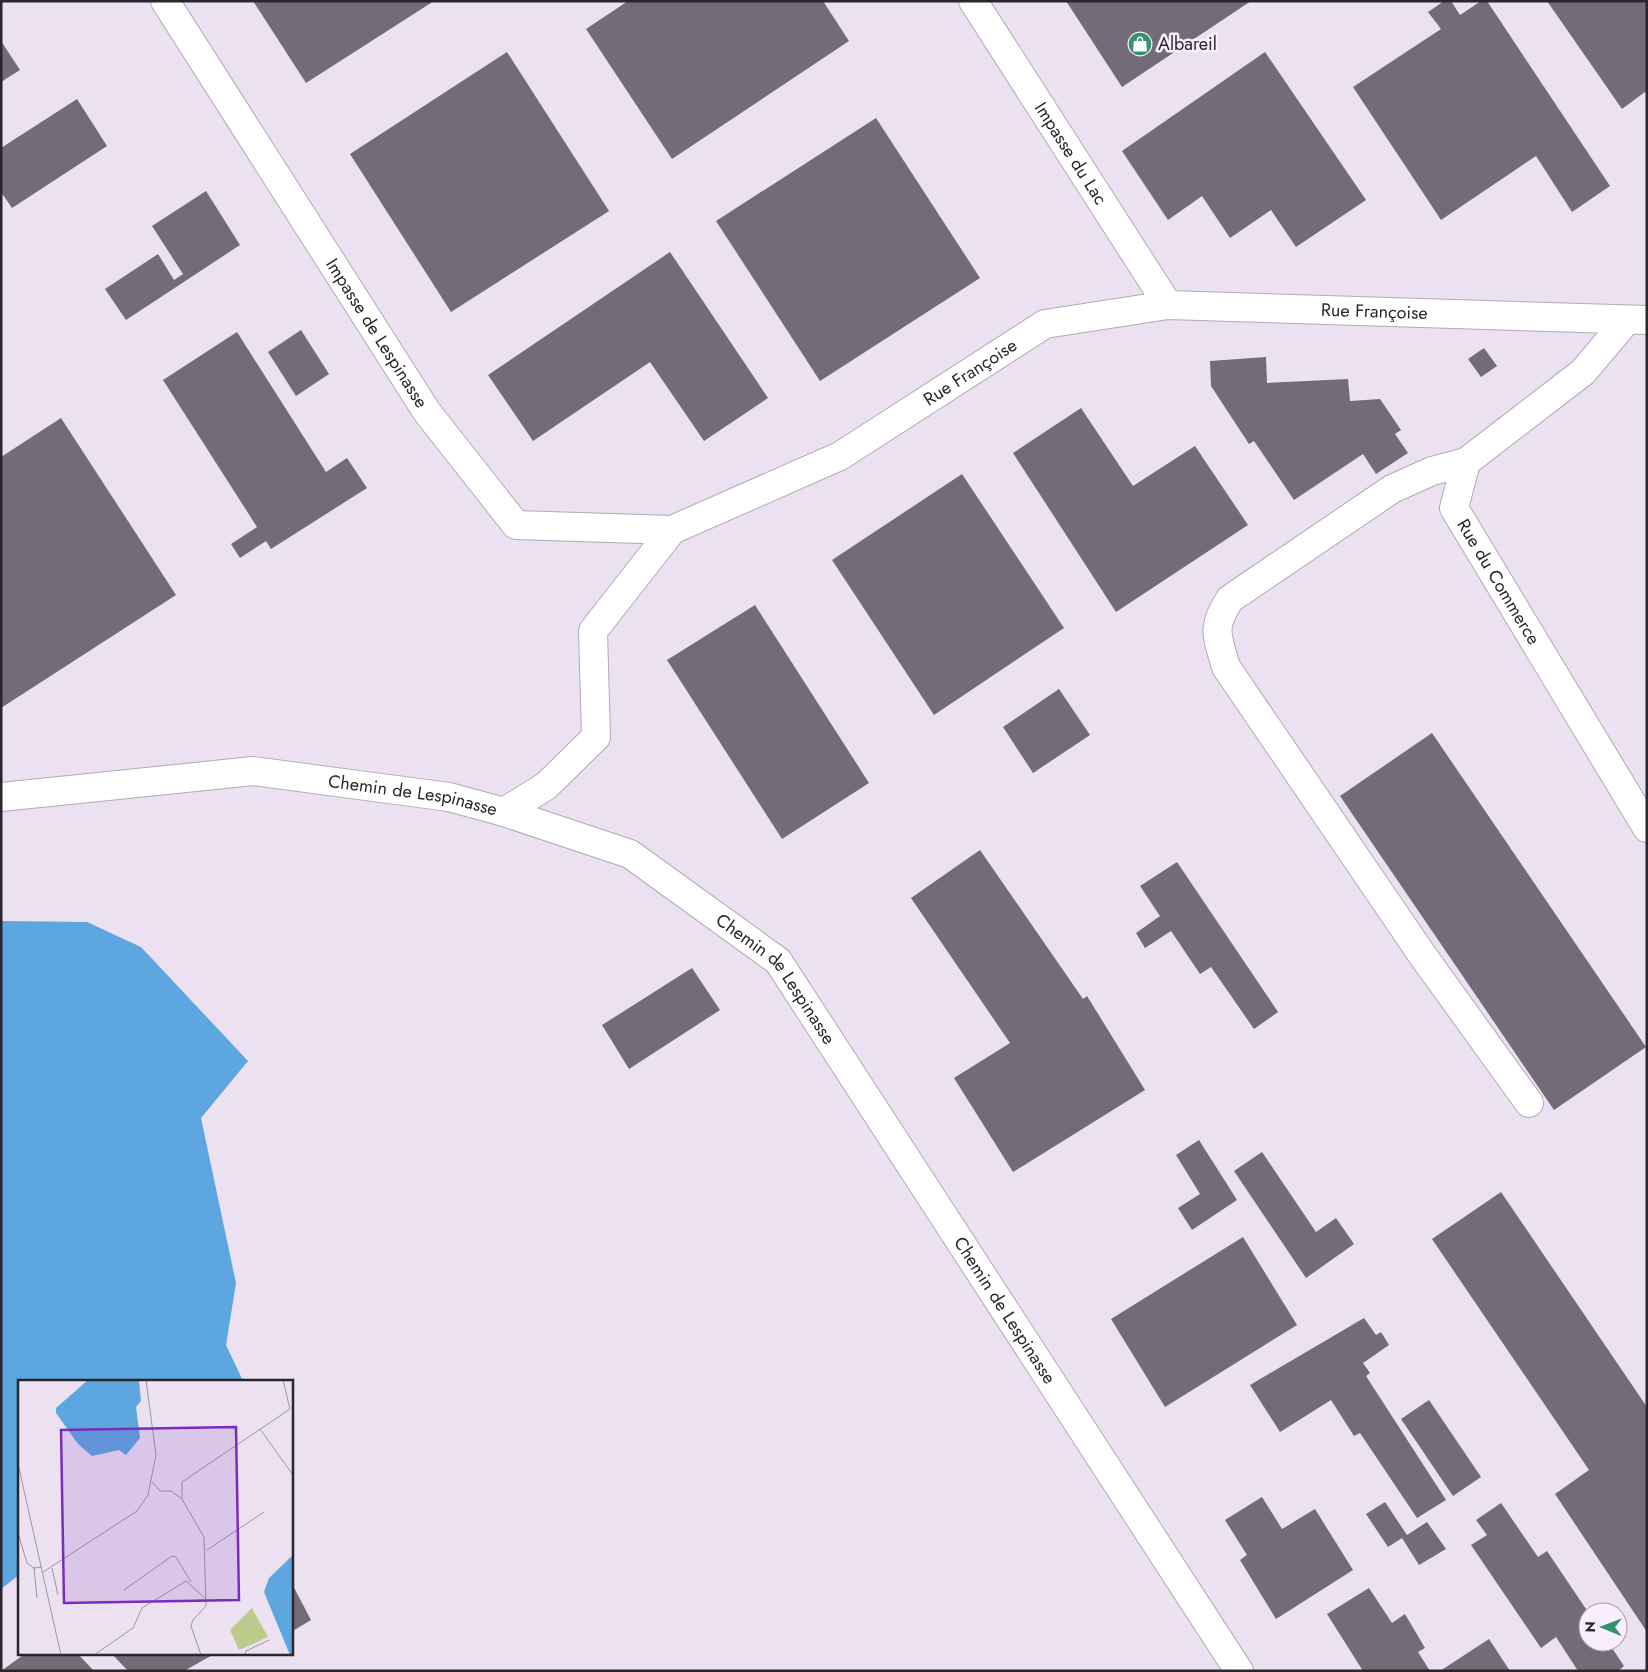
<svg xmlns="http://www.w3.org/2000/svg" width="1648" height="1672" font-family="Jost,sans-serif">
<style>
.water{fill:#5da6df}
.building{fill:#746b78}
.lines{fill:none;stroke-linecap:round;stroke-linejoin:round}
.minor-casing{stroke:#b3a9b7;stroke-width:30}
.minor{stroke:#fff;stroke-width:28}
.labels{text-anchor:middle;stroke-width:5;stroke-linejoin:round;paint-order:stroke}
.poi-label{font-size:18px;fill:#2a272c;stroke:#f9eefd;text-anchor:start}
.street-label{font-size:18px;fill:#2a272c;stroke:#f9eefd}
.inset-road{fill:none;stroke:#9e97a2;stroke-width:1}
.view{fill:#7b2cbf;fill-opacity:0.15;stroke:#7b2cbf;stroke-width:2.5}
.inset-edge{fill:none;stroke:#2a272c;stroke-width:2.5}
</style>
<rect width="100%" height="100%" fill="#ece1f0"/>
<path class="water" d="M1,921L87,922L141,947L248,1061L201,1118L236,1283L226,1345L243,1381H19V1575L1,1589Z"/>
<path class="building" d="M253,1H434L306,83Z
M628,1H823L849,41L672,159L586,29Z
M1066,1H1251L1122,87Z
M1444,1H1451L1460,15L1481,1H1487L1610,186L1572,212L1536,156L1441,220L1353,87L1441,29L1428,12Z
M1547,1H1647V94L1645,92L1622,109Z
M1,41L20,70L1,82Z
M507,52L609,211L451,312L350,154Z
M1265,52L1366,200L1296,247L1271,210L1230,238L1202,196L1168,220L1122,151Z
M77,99L107,146L12,208L1,192V148Z
M876,118L980,278L820,381L716,221Z
M206,191L240,245L126,320L105,289L158,254L174,280L183,274L152,226Z
M670,252L768,398L704,441L650,362L533,441L488,375Z
M301,330L329,374L296,396L268,352Z
M237,332L326,472L347,458L367,488L271,549L266,541L240,558L231,544L257,527L163,380Z
M1484,348L1497,366L1481,377L1468,359Z
M1266,357L1267,383L1348,379L1350,401L1380,399L1401,430L1395,434L1408,453L1376,474L1363,454L1294,500L1254,441L1249,444L1211,386L1210,361Z
M1081,408L1133,486L1195,446L1248,525L1116,612L1013,453Z
M61,418L176,595L1,708V457Z
M962,474L1064,628L934,715L832,560Z
M755,605L869,783L782,839L667,660Z
M1059,689L1090,735L1033,773L1003,727Z
M1432,733L1646,1047L1554,1110L1340,796Z
M980,850L1083,999L1087,996L1145,1090L1013,1172L954,1078L1010,1043L911,898Z
M1177,862L1278,1012L1254,1029L1211,967L1200,974L1171,931L1145,948L1136,933L1160,916L1140,886Z
M692,968L720,1010L629,1069L602,1025Z
M1199,1140L1237,1200L1192,1230L1178,1208L1200,1194L1176,1155Z
M1262,1152L1316,1232L1336,1218L1354,1244L1306,1278L1234,1171Z
M1501,1192L1647,1407V1632L1555,1494L1589,1470L1432,1239Z
M1243,1237L1297,1325L1165,1407L1111,1319Z
M1364,1318L1376,1335L1381,1332L1389,1345L1363,1363L1370,1373L1366,1376L1446,1500L1417,1518L1360,1433L1354,1436L1331,1400L1280,1432L1250,1385Z
M1429,1400L1481,1477L1453,1496L1401,1419Z
M1262,1497L1282,1529L1315,1509L1353,1570L1276,1619L1240,1560L1247,1555L1225,1520Z
M1385,1502L1407,1535L1427,1522L1446,1549L1419,1565L1402,1538L1388,1547L1366,1514Z
M1501,1503L1538,1557L1547,1551L1588,1612V1642H1608L1624,1666L1618,1671H1578L1556,1637L1541,1648L1471,1545L1487,1535L1476,1520Z
M291,1582L311,1620L291,1632Z
M1369,1588L1392,1623L1405,1614L1425,1648L1418,1652L1430,1671H1363L1327,1614Z
M1489,1639L1510,1671H1440Z
M26,1653H77L94,1671H1Z
M111,1653H216L184,1671H128Z"/>
<g class="lines">
<g class="minor-casing">
<g id="minor">
<path id="s1" d="M165,1L427,412L516,525L672,530"/>
<path id="s2" d="M973,1L1168,305"/>
<path id="s3" d="M1626,321L1583,372L1466,462L1454,508L1647,828"/>
<path d="M1466,462L1432,471L1392,489L1230,599C1211,628 1217,635 1226,667L1423,956L1529,1103"/>
<path id="s4" d="M1,797L253,771L449,797L504,812L630,854L778,961L1239,1671"/>
<path id="s5" d="M504,812L546,786L596,737L593,631L672,530L840,456L1045,324L1168,305L1647,320"/>
</g>
</g>
<use href="#minor" class="minor"/>
</g>
<defs>
<g id="shop-disc" transform="scale(1.25)"><circle r="9.5" fill="#33926a" stroke="#f9eefd"/><path d="M-5-2.5h2.3a2.7 3.5 0 0 1 5.4 0H5L5.5 6h-11ZM-1.5-2.5h3a1.5 2.3 0 0 0-3 0Z" fill="#fff"/></g>
</defs>
<g fill-rule="evenodd">
<use href="#shop-disc" x="1140" y="44"/>
</g>
<g class="labels">
<g class="poi-label">
<text x="1158" y="50">Albareil</text>
</g>
<g class="street-label">
<text dy="6" stroke="none"><textPath href="#s2" startOffset="181">Impasse du Lac</textPath></text>
<text dy="6" stroke="none"><textPath href="#s5" startOffset="1112">Rue Françoise</textPath></text>
<text dy="6" stroke="none"><textPath href="#s1" startOffset="394">Impasse de Lespinasse</textPath></text>
<text dy="6" stroke="none"><textPath href="#s5" startOffset="692">Rue Françoise</textPath></text>
<text dy="6" stroke="none"><textPath href="#s3" startOffset="348">Rue du Commerce</textPath></text>
<text dy="6" stroke="none"><textPath href="#s4" startOffset="415">Chemin de Lespinasse</textPath></text>
<text dy="6" stroke="none"><textPath href="#s4" startOffset="835">Chemin de Lespinasse</textPath></text>
<text dy="6" stroke="none"><textPath href="#s4" startOffset="1240">Chemin de Lespinasse</textPath></text>
</g>
</g>
<g transform="translate(18 1380)">
<rect width="275" height="275" fill="#ece1f0"/>
<path d="M234,228L250,257L221,270L212,250Z" fill="#bcca8b"/>
<path d="M70,0H121L123,21L118,27L122,58L108,75L101,70L74,76L60,64L38,33V28ZM275,175V275H272L246,212L251,198Z" fill="#5da6df"/>
<path class="inset-road" d="M242,49L275,95M0,84L43,275M134,102L142,111H153L164,119L186,157L188,226L175,240L173,246L183,275M164,119V102L272,29L265,0M0,153L9,183L16,188L24,187M189,170L246,132M16,188L19,218M34,188L40,215M25,192L119,131L130,115L138,75L128,0M106,210L154,176L158,177L173,202M76,275L115,248L124,228L168,201L187,218M227,275L228,271L251,260"/>
<path class="view" d="M218,47L221,220L46,223L43,50Z"/>
<rect width="275" height="275" class="inset-edge"/>
</g>
<rect width="1648" height="1672" fill="none" stroke="#2a272c" stroke-width="5"/>
<g transform="translate(1603 1627) rotate(271)"><circle r="24" fill="#f9eefd" stroke="#a69ea9"/>
<path d="M0-4L9 19L0 12L-9 19Z" fill="#33926a"/>
<text y="-8" font-size="14" font-weight="bold" text-anchor="middle" fill="#2a272c">N</text>
</g>
</svg>
